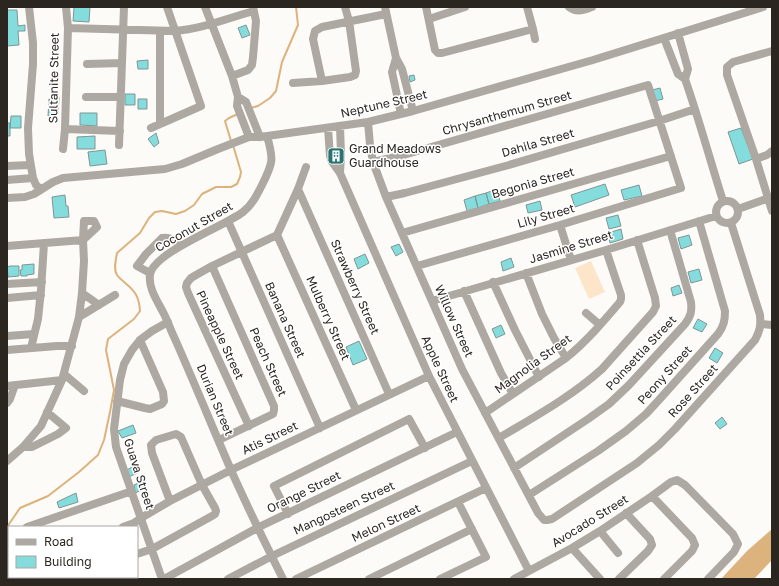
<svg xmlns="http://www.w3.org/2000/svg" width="779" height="586" font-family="'Golos Text',sans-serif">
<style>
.green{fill:#fce5c9}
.water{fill:#dcb27d}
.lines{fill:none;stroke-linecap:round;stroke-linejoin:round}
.stream{stroke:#dcb27d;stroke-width:2}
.building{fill:#84dcdc;stroke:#7f9595}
.minor{stroke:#ada8a1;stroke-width:8}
.labels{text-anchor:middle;stroke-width:3;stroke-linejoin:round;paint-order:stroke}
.street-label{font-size:12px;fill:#2b2620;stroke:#fff}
.poi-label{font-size:12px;fill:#2b2620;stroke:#fff;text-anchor:start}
</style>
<rect width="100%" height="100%" fill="#fdfbf8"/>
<path class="green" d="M591,261L605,292L589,299L575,268Z"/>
<path class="water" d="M772,529V560L754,579H721L747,551Z"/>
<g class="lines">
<path class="stream" d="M251,108L258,106L270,98L276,91L282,62L298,25L296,7
M231,141L225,121L229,118L238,114
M7,527L20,508L48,496L79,472L98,455L104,440L110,412L114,390L106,350L108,339L134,319L140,311C139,296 135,291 124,282C122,280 119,278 117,275C113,269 116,260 117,253L140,233L149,218L155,212L162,211L176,214L185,211L194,205L202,194L216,187H231L237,184L240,177L241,172L233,145"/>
</g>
<path class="building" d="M74,7H90L89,22L73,21Z
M7,10H17L18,26L25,25V31H18L19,45L7,46Z
M246,25L250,35L242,38L238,28Z
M148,60V69H138L137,61Z
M414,75L415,80L410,82L409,76Z
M660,88L663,99L655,101L652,90Z
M125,94H135V105H125Z
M53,97H59L58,114H54V117L48,116L49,99L52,100Z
M138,99H147V109H138Z
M80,113H97V126L80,125Z
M11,116H21V128H10Z
M7,123H10V136H7Z
M741,128L753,159L739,164L728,132Z
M156,133L159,143L154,147L148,139Z
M95,136V149H77V137Z
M105,150L107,164L90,166L88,152Z
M605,184L609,195L575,207L571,195Z
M639,185L642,196L624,200L621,190Z
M497,189L500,201L489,204L486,193Z
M486,193L489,204L478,208L475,196Z
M65,195L66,206H68L69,217L54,218L52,197Z
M475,196L478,208L467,211L464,200Z
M540,201L542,210L528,213L526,205Z
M618,215L621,226L609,229L606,218Z
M621,229L623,239L610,243L608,233Z
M689,235L692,245L681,249L678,238Z
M399,244L403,252L396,256L391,247Z
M365,254L369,263L358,269L354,259Z
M511,258L514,267L503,271L501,262Z
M34,264V274L27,275V276H21L20,270H22V265Z
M10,266H19V276L8,277L7,267Z
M699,269L702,280L691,283L688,272Z
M679,285L682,293L673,296L671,288Z
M698,319L707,324L702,332L693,328Z
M501,325L505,334L496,338L492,329Z
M359,341L367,359L353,365L346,347Z
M715,348L723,353L717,363L709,358Z
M722,417L727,424L720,429L715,423Z
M133,425L136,433L122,438L118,431Z
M137,464L139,472L129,477L127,470Z
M143,481L144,489L135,493L134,485Z
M76,493L78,502L59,508L57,502Z"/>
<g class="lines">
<path class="minor" d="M29,7L33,43V64L28,128L29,154L33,178L36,185L41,189
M205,7L232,76L238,97L237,106L249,137
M385,7L396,58L402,69L413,111
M426,7L435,50L438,53H442L533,29
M527,7L533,29L535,39
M569,7C577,13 583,10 592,7
M429,19L465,7
M68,28L175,31C202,29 228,18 254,11
M664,38L678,74L685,79L688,69L678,33
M772,51L733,62L727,67V75L756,159L772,211
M396,58L392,72L401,114
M87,64L122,63
M232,76L248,70L252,65L253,57L256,21L253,7
M685,79C699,119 710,160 723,201
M322,81L313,39L315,31L322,27L386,14
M293,83L322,81L350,77L355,75L356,71L349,21L345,7
M86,97H121
M238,97L246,102L260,137
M368,122L370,145L373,162L386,197L462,369L538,513L544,520H547L552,519L637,463L659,445L675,429L755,340C760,331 761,325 760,315L731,223
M160,124V31
M151,128L201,106L167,7
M328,128L330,156L332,162L340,173L429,376L529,571
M65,129L120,131
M267,136C274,160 273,163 262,185C257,195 252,205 243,212C225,226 152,253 150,275C148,288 158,302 164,314C168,322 171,331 175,339C194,382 212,426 231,470C247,506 265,543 283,579
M119,145L124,7
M63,149L65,129L68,28L66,7
M756,159L767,155L772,151
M373,162L400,156L648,85L681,188L560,225L417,266
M7,166L30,165
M340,173L341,155L340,126
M7,180L33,178
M298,189L389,394
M386,197L405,193L509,165L659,121L695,109
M7,198L25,197L34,194L53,182L63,178L165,169L182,164L218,149L249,137H260L368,122L413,111L593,60L763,7
M716 212a11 11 0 1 1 22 0a11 11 0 1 1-22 0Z
M738,209L772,197
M228,221L320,428
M560,225L571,260
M402,233L671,156
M277,235L356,410
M7,246L83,240L97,227L94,221H84L83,240L84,261L82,293L79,317L62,380L41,426L23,447L7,461
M212,266L274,406V410L273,414L219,440
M150,273L137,266L146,254L162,238C170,237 175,240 181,246
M526,273L542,314L554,338L566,358
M493,282L515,330L539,377
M7,284L42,282
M464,291L501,373L513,394
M82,293L99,305
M7,298L41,295
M432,301L606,250L716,216
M586,313L600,325
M79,317L115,295
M761,324L772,325
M7,336L34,334
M31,348L38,319L41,290L44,243
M7,350L57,346H72
M64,374L84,391
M7,386L62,380
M117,401L145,408L150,409L162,404L164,401L163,392L140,340
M7,403L10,399L15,385
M485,413L566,358C586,342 603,322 620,302L621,299V295L606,250
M249,426L188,293L186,287L187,283L191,278L196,275L212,266L277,235L298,189L306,167
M499,438C534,417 571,397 602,369L653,312L656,306L655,298L637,240
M23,447H32L58,434L66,428L47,412
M514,468L588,419L609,404L629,385L685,324C691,316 692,311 691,302L670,230
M529,495L598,451L626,431L646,414L658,401L718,334C724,326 725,320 725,311L699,221
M652,496L692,538L695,545L692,551L664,579
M288,514L274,486L409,419L425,448
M27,527L132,491
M123,527L134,523L141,518L170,501L231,470L429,376
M600,531L618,553
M7,546L9,542
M572,548L600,579
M137,554L152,549L212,516L215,514L216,511L215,508L202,485L181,437L176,434L156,440L151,445L152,453L170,501
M37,577V579
M67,579L72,577
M162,579L116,447L114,429L120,380L124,364L132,350L140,340L152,331L168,322
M164,579L259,527L457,432
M228,579L272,556L472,461
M296,579L486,488
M369,579L472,529
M440,579L486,557L458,502
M514,579L572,548L600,531L652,496L671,482L677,480L685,485L733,534L738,544L734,552L708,579
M619,579L648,551L652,545L650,539L626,513"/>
</g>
<defs>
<g id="building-square" transform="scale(0.9)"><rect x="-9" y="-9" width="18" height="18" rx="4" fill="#297373" stroke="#fff"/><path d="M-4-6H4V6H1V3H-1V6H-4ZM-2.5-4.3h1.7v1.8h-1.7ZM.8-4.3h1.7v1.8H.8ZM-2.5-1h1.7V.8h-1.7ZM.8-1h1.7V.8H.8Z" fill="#fff"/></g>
</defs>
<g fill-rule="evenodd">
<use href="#building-square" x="336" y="156"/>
</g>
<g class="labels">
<g class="street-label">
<text transform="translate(54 78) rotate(-89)" y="4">Sultanite Street</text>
<text transform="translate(384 104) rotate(-13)" y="4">Neptune Street</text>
<text transform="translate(507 113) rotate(-16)" y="4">Chrysanthemum Street</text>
<text transform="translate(538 143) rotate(-16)" y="4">Dahila Street</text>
<text transform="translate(533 183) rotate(-16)" y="4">Begonia Street</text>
<text transform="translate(546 216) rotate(-16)" y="4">Lily Street</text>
<text transform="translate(194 227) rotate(-30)" y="4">Coconut Street</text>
<text transform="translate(571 247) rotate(-17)" y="4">Jasmine Street</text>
<text transform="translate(355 287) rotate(66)" y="4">Strawberry Street</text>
<text transform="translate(328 318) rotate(66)" y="4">Mulberry Street</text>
<text transform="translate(285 320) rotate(66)" y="4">Banana Street</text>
<text transform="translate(454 321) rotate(66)" y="4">Willow Street</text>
<text transform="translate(220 335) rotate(65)" y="4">Pineapple Street</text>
<text transform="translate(641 353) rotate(-47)" y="4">Poinsettia Street</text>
<text transform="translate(268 362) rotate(66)" y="4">Peach Street</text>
<text transform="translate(533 364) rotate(-36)" y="4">Magnolia Street</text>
<text transform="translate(440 369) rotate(65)" y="4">Apple Street</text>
<text transform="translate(665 375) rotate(-48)" y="4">Peony Street</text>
<text transform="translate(693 391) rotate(-48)" y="4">Rose Street</text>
<text transform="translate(215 400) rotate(67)" y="4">Durian Street</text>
<text transform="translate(270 438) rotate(-26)" y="4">Atis Street</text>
<text transform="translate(139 474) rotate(72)" y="4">Guava Street</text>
<text transform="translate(304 492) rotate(-26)" y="4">Orange Street</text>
<text transform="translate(344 508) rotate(-25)" y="4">Mangosteen Street</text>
<text transform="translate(590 521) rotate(-32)" y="4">Avocado Street</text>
<text transform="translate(386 523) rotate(-25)" y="4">Melon Street</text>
</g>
<g class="poi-label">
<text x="349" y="153">Grand Meadows<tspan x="349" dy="14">Guardhouse</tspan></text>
</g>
</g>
<rect width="779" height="586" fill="none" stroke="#2b2620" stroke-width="16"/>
<rect x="8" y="526" width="130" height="52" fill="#ffffff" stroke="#aaa8a6"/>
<rect x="16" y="539" width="20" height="6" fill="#ada8a1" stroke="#aaa8a6"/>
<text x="44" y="546" font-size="12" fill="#2b2620">Road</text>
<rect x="16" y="556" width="20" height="12" fill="#84dcdc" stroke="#aaa8a6"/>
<text x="44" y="566" font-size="12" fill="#2b2620">Building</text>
</svg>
